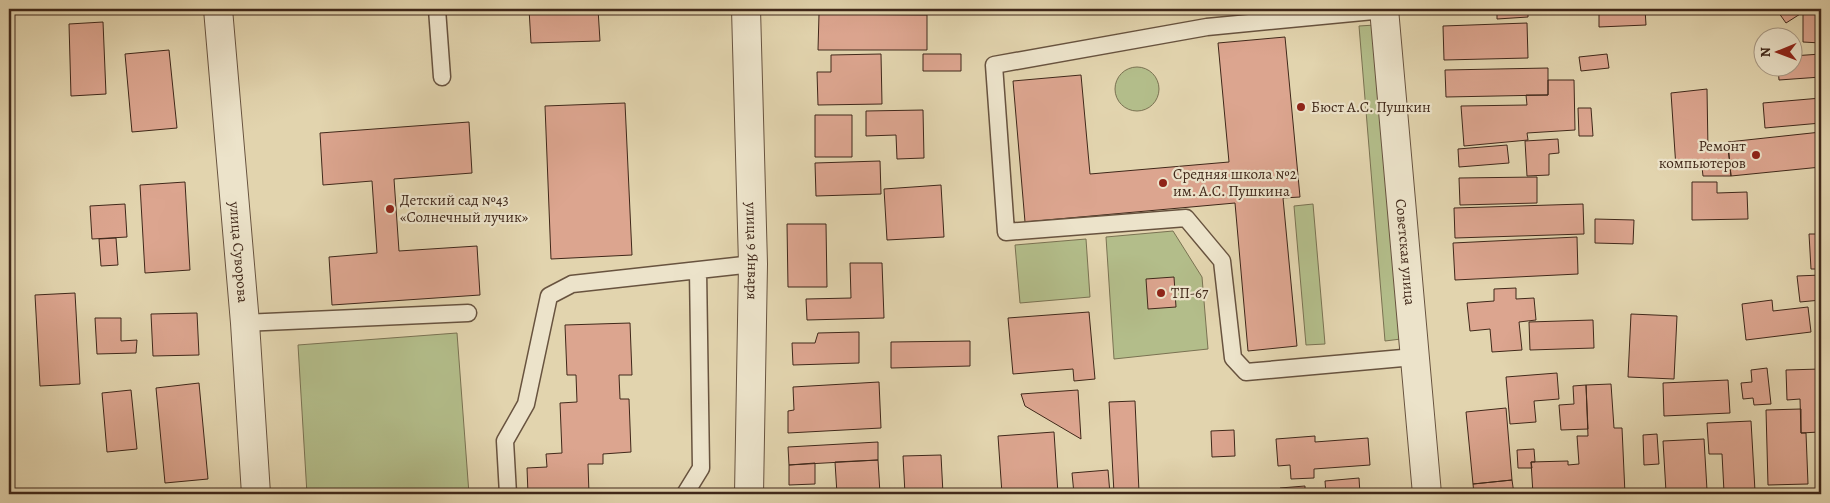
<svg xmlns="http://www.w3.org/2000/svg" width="1830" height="503" font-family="Alegreya,serif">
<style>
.green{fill:#b3bd8a;stroke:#7a7252}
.building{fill:#dca58f;stroke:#40281a}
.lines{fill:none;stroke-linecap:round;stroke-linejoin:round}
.service-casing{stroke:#68533f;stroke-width:19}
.minor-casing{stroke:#68533f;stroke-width:30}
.tertiary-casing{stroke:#68533f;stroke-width:30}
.service{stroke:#ece3ca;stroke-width:16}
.minor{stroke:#ece3ca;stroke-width:28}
.tertiary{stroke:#ece3ca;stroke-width:28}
.poi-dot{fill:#8f2418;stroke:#ece3ca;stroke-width:2}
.labels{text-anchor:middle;stroke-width:4.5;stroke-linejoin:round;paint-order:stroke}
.poi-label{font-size:15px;fill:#40281a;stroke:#ece3ca;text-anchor:start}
.street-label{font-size:15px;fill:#40281a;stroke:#ece3ca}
</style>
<rect width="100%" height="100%" fill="#e2d4ae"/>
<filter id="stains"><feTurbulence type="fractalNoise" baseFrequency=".004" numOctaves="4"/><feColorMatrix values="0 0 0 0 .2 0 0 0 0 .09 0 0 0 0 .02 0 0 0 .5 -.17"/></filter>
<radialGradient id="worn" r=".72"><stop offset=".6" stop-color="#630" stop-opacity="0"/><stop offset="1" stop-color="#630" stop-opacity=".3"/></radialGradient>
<path class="green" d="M1375,25L1401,339L1385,341L1359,26Z
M1115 89a22 22 0 1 1 44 0a22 22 0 1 1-44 0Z
M1313,204L1325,344L1306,345L1294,206Z
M1173,231L1202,277L1208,349L1114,359L1106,237Z
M1086,239L1090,297L1020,303L1015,245Z
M457,333L469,494H307L298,345Z"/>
<path class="building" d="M529,9H598L600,41L531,43Z
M1497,9H1528V17L1497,19Z
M1599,9H1645L1646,25L1599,27Z
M1776,9H1808L1786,23Z
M819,14L927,15V50H818Z
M1803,14H1821V43L1803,42Z
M103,22L106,94L71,96L69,24Z
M1527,23L1528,58L1444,60L1443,26Z
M1285,37L1300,197L1283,198L1297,346L1248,351L1235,203L1025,222L1013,81L1081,75L1090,174L1229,162L1218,43Z
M169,50L177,128L132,132L125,54Z
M881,54L882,104L818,105L817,72H831V55Z
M923,54H961V71H923Z
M1607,54L1609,68L1581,71L1579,57Z
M1821,54V77L1779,80L1778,68H1792V56Z
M1548,68V95L1446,97L1445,70Z
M1548,80H1574L1575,130L1527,133L1528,140L1464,146L1461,106L1527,105L1526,95H1548Z
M1707,89L1708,150L1728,149L1731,176H1703L1702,167L1676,168L1671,93Z
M1821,98V123L1765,128L1763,103Z
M625,103L632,255L551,259L545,106Z
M1578,108H1591L1593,136H1579Z
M923,110L924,158L897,159L896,135L866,136V111Z
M815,115H852V157H815Z
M469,122L472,173L394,179L399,251L477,246L480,295L332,305L329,257L377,253L372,181L323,185L320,133Z
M1821,132V167L1731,176L1728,142Z
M1558,139L1559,153L1549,154V175L1527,176L1525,141Z
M1507,145L1509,163L1459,167L1458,149Z
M880,161L881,194L816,196L815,163Z
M1537,177V203L1460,205L1459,178Z
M185,182L190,270L145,273L140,185Z
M1692,182H1717V193L1747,192L1748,219L1692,220Z
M941,185L944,237L887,240L884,189Z
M125,204L127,237L92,239L90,206Z
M1583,204L1584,234L1455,238L1454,208Z
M1595,219L1634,220L1633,244L1595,243Z
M787,224H826L827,287H788Z
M1809,234H1821V269H1811Z
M1577,237L1578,274L1455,280L1453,243Z
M116,238L118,265L101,266L99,239Z
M850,263H882L884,318L807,320L806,299L851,298Z
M1821,275V300L1800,302L1797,276Z
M1174,277L1176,307L1148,309L1146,279Z
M1516,288V299L1534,298L1536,320L1519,322L1522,350L1492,352L1490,329L1470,331L1467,303L1494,301V289Z
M75,293L80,384L40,386L35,295Z
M1772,300L1773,311L1808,307L1811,332L1746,340L1742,304Z
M1089,312L1095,379L1074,381L1073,369L1013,374L1008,318Z
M197,313L199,355L153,356L151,314Z
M1631,314L1677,316L1674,379L1628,377Z
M95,318H121V341L137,340L136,353L97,354Z
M1593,320L1594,348L1530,350L1529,322Z
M630,323L632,375H619L620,399H629L631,452L603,454V464H588L589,494H528L527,468L547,467L546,454L562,453L560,403L577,402L576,375H567L565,325Z
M859,332V363L793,365L792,343H815L818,333Z
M970,341V366L891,368V342Z
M1819,353H1821V369H1820Z
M1767,368L1771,404L1754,405L1753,398L1743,399L1741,383L1752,382L1751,370Z
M1820,369H1821L1820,475L1819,432L1801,433L1800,399L1787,400L1786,370Z
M1557,373L1559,399L1534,401L1536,422L1510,424L1506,377Z
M1728,380L1730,413L1664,416L1663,383Z
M879,382L881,428L788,433V411L794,410L793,387Z
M199,383L208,479L165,483L156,388Z
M1611,384L1614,428H1622L1625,494H1533L1531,462L1568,461V465L1579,464L1577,436H1588L1586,385Z
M1586,385L1588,429L1561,430L1559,405L1574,404L1573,386Z
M131,390L137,449L107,452L102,393Z
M1078,390L1081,439L1025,406L1021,394Z
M1135,401L1139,492L1114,493L1109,402Z
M1506,408L1512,480L1473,484L1466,412Z
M1801,409V433H1806L1808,484L1768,485L1766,410Z
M1751,421L1755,491L1724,492L1722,454H1709L1707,423Z
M1234,430L1235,456L1212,457L1211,431Z
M1054,432L1058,494H1002L998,436Z
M1657,434L1659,464L1644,465L1643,435Z
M1315,436V442L1368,438L1370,465L1314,469V478L1291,479L1290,465L1278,466L1276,439Z
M1704,439L1707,490L1666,492L1663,441Z
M878,442V460L789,465L788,447Z
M1534,449L1535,462H1531L1532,468H1518L1517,450Z
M941,455L943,494H905L903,456Z
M878,460L880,494H837L835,462Z
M815,463V484L789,485V465Z
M1108,470L1110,494H1074L1072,473Z
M1359,478L1360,494H1326L1325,481Z
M1512,480L1514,494H1474L1473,484Z
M1305,486V494H1281L1280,488Z
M1180,490V494H1142Z"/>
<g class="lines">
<g class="service-casing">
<path id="service" d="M437,9L442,77
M1384,10L1207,27L994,65L1006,232L1186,218L1222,261L1233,358L1246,372L1414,357
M245,323L468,313
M508,494L505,441L526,404L549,296L572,284L753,264
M685,494L701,468L698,270"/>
</g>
<g class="minor-casing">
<g id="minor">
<path id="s1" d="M218,9L245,323L256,494"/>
<path id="s2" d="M1384,9L1427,494"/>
</g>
</g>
<g class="tertiary-casing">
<g id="tertiary">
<path id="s3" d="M746,9L753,264L749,494"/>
</g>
</g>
<use href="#service" class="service"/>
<use href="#minor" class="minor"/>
<use href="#tertiary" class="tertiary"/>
</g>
<g class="poi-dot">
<circle cx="1301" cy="107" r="5"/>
<circle cx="1756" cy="155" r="5"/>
<circle cx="1163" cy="183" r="5"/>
<circle cx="390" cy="209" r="5"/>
<circle cx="1161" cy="293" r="5"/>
</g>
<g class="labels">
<g class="poi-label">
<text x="1311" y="112">Бюст А.С. Пушкин</text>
<text x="1746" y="151" text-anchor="end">Ремонт<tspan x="1746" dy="17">компьютеров</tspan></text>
<text x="1173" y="179">Средняя школа №2<tspan x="1173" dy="17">им. А.С. Пушкина</tspan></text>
<text x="400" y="205">Детский сад №43<tspan x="400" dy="17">«Солнечный лучик»</tspan></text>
<text x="1171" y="298">ТП-67</text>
</g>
<g class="street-label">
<text dy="5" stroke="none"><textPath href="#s1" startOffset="244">улица Суворова</textPath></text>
<text dy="5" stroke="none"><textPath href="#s3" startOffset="242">улица 9 Января</textPath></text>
<text dy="5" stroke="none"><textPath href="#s2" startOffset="244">Советская улица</textPath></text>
</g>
</g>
<rect width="1830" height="503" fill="none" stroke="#e2d4ae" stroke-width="30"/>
<rect x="10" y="10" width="1810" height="483" fill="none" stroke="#40281a" stroke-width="2.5"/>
<rect x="15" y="15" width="1800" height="473" fill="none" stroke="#40281a"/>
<g transform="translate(1778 52) rotate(269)"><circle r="24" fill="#ece3ca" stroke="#a79884"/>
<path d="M0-4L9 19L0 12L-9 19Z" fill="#8f2418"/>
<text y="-8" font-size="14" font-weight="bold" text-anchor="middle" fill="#40281a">N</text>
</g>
<rect width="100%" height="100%" filter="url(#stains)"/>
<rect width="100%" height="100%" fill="url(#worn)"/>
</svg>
